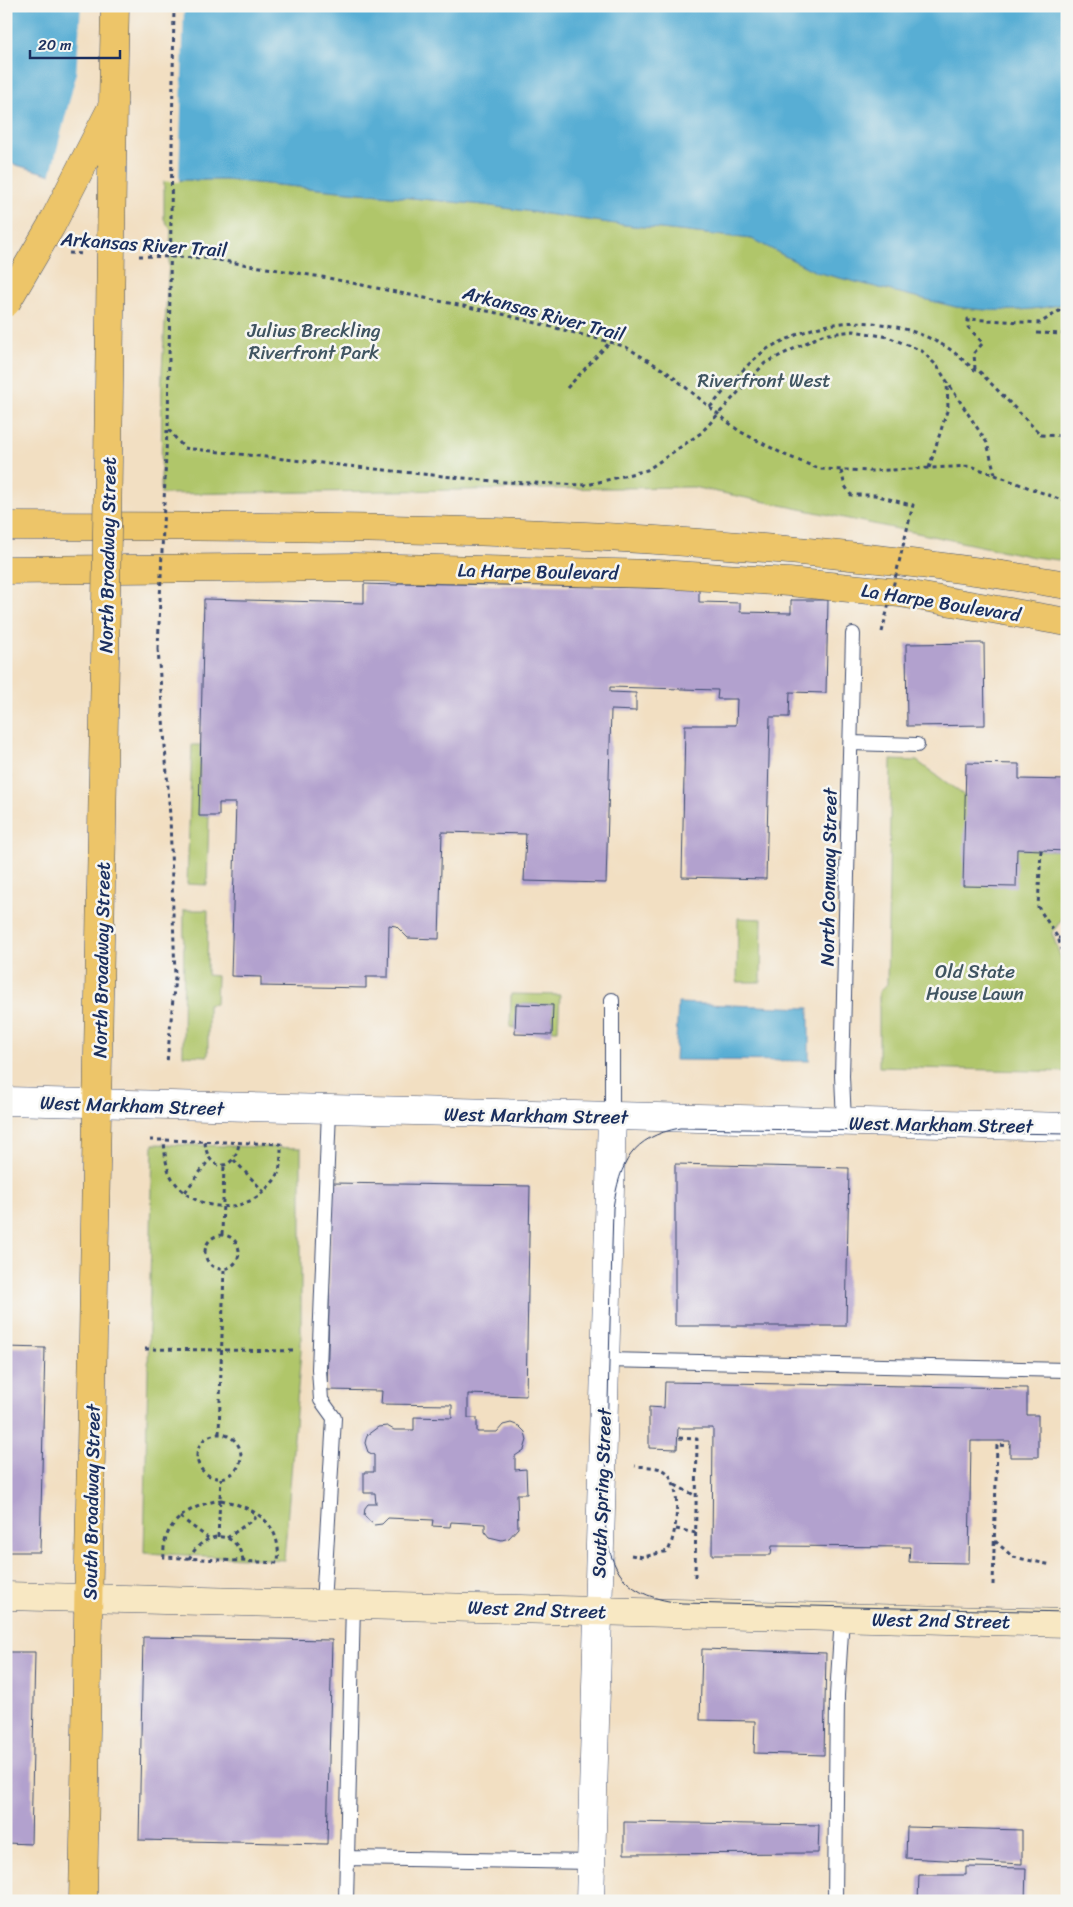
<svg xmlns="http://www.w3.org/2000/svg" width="1073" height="1907" font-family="Sriracha,sans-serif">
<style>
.green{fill:#b0c66b;stroke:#667a64}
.water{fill:#58aed4;stroke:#3a6e99}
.pier{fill:#f2dfc2}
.building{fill:#b2a1ce}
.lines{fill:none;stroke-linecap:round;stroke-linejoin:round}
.service-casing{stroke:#3b496d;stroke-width:16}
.minor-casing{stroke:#3b496d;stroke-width:29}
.tertiary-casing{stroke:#3b496d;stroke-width:29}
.secondary-casing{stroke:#3b496d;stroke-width:29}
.primary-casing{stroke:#3b496d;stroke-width:29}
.path{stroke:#3b496d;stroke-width:3;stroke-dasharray:4 4;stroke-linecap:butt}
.service{stroke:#fff;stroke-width:14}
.minor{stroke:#fff;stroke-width:28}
.tertiary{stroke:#fff;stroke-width:28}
.secondary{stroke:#f8e8c3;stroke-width:28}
.primary{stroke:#edc569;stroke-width:28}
.tram{stroke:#1b2f5e;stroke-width:1}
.primary-bridge-casing{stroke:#3b496d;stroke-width:29;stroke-linecap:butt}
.path-bridge{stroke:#3b496d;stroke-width:3;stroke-dasharray:4 4;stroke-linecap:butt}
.primary-bridge{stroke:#edc569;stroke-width:28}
.labels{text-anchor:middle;stroke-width:5;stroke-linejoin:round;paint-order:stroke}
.street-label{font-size:19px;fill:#1b2f5e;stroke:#f6f6f2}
.park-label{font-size:19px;fill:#405561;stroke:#f6f6f2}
</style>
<rect width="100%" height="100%" fill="#f6f6f2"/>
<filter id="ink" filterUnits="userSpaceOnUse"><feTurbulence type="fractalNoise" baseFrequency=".02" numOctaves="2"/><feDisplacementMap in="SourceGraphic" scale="10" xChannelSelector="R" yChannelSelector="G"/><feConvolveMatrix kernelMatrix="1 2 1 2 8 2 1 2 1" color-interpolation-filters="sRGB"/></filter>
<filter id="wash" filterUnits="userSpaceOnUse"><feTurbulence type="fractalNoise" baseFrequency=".0096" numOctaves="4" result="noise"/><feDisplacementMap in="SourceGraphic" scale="20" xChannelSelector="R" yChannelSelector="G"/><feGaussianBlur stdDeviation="1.12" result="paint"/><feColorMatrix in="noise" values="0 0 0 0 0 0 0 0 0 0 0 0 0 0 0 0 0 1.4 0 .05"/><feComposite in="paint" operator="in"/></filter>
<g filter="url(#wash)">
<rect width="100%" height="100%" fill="#f2dfc2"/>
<path class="green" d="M164,180H226L484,205L616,224L752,239L816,272L956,307C992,312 1031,312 1067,303V561L1034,557L693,487L161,494L162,370L171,230L164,219Z
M192,745H201L199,816H209L207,885L187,884Z
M891,760L917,761L965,796L1017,849L1067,851L1065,915L1052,933L1067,975V1072L879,1067V992L887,984Z
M184,910H208L207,975L217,976L216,1004L208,1005V1056L183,1055Z
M738,918L762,919L761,982H737Z
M511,994L560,995L558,1030H552L553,1005L516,1004L515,1028L510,1027Z
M153,1144L301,1148V1351L284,1560L144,1553Z"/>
<path class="water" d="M6,6H1067V303C1031,312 992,312 956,307L816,272L752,239L616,224L484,205L226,180H164L48,174L6,162Z
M678,1003L809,1008V1061L675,1060Z"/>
<path class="pier" d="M81,6H184L179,182L50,177L76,75Z"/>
<g id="blocks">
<path class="building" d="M398,583L699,589V602L740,603V612L791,613V600H828L826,693L790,692L789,717H770L766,879L682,877L685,725H736L737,699H717L718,690L610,687V692L636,693V711L611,710L606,883L524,881L526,834L442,832L439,939L408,938L396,926L389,925L388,977H366V988L261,986V977L231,976L236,803H219V816H199L204,599L364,603V584L398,585Z
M984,643L985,725L907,726L906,644Z
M966,763L1019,764V779L1067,780V851L1017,849L1016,887L963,886Z
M6,765H10L8,814H6Z
M516,1004L553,1005L552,1035L515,1034Z
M675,1164L849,1168L846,1326H675Z
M332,1183L530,1186L526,1396L468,1394V1418H477V1432H497L503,1425L511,1423L519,1426L525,1432L527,1440L524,1450L515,1456V1470L526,1469L527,1494H517L518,1528L509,1538L502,1540L489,1537L485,1532V1524L451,1522L450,1527L432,1526L433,1520L388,1518L382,1524L374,1525L364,1516L365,1508L368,1504H376L375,1493H364V1472H374V1455L368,1452L365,1443L367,1435L378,1427L387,1426L394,1430H414V1417L452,1418V1405L381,1404L382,1391L327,1390Z
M6,1347L45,1348L40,1552H6Z
M665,1382L1027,1388V1415H1038V1457H1010V1441H971L969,1563L909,1562L910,1547L772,1546L771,1555H712L713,1428H678L677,1449L649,1448V1407L664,1408Z
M143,1637L332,1640L327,1844L139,1840Z
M702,1649L826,1653L824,1755L754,1753L755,1721L700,1720Z
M6,1652H35L31,1844L6,1843Z
M624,1822L819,1825L818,1853L624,1854Z
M907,1827L1022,1830V1864L906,1858Z
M966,1867L1026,1868L1025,1901H918L919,1875H966Z"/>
</g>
</g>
<g filter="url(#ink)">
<use href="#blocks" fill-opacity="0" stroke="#3b496d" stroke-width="1"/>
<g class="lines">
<g class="service-casing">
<path id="service" d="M851,743L917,745
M612,1000V1116
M844,1122L842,1076L853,634
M605,1360L1067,1370
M323,1604L334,1418L321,1400L319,1369L329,1110
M347,1858L593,1862
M346,1901L353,1604
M835,1901L837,1695L842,1617"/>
</g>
<g class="minor-casing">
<path id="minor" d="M590,1901L612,1116"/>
</g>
<g class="tertiary-casing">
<path id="tertiary" d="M6,1101L1067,1127"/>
</g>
<g class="secondary-casing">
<path id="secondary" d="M6,1596L1067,1623"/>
</g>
<g class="primary-casing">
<path id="primary" d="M113,103L115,6
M6,526C361,526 716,527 1067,585
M6,570L354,567L658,574L789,582L900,593L1067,622
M83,1901L106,603"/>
</g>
<path class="path" d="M69,253L83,254
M139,256L205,258L328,278L502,314L610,342L626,347L667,372L739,431L785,455L820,469L871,471L971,466L1067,502
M1037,333L1067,334
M937,366L987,443L995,474
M975,369L974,353L983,343L968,327V319L1040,323L1067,306
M567,388L610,342
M710,407C727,389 743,367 763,352C770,346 781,342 790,338C840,313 900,319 948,348C957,354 966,363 975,370H978L1041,435L1067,436
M929,468L948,408L947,382
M841,471L845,486L851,495H875L907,504
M158,649L170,816L175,977L167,1063
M1041,850L1038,907L1058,938L1067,964
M1058,938H1067
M150,1140H164L281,1144C281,1154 281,1165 278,1174C276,1179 272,1183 268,1187C243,1217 192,1211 172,1178C165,1166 165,1153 164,1140
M205,1142C207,1173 235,1173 239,1143
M234,1160L264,1192
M185,1192L209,1160
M222,1235L224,1165
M205 1252a17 17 0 1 1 34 0a17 17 0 1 1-34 0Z
M145,1349L297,1351
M197 1456a22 22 0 1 1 44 0a22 22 0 1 1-44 0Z
M219,1434L224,1269
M679,1438L697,1439L695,1577
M675,1485L696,1496
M221,1500C256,1508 282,1523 278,1563L164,1557C161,1523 190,1505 221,1500Z
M180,1517L208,1538
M676,1529L696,1533
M218,1537L221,1478
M227,1538L259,1515
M995,1541L1013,1557L1052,1565
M631,1555L643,1557L668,1551C677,1534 683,1484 665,1471C657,1466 643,1467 635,1466
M189,1559C203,1531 237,1527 243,1561
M993,1585L997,1445L1010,1446"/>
<use href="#service" class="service"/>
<use href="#minor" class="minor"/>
<use href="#tertiary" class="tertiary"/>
<use href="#secondary" class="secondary"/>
<use href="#primary" class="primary"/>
<path class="tram" d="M1067,1134L680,1128C632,1137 620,1162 613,1208L605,1519C608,1574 628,1597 682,1603L1067,1612"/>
<g class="primary-bridge-casing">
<path id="primary-bridge" d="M6,303L51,226L111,109
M106,603L113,103"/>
</g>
<path class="path-bridge" d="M174,6L168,429L184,448L412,473L504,482L587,485L647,470L701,433L765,363L822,335L854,331L888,337L922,351L937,366
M882,632L913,505L907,504
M158,649L167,430"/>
<use href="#primary-bridge" class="primary-bridge"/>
</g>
</g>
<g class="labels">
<g class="street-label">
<text transform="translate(144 244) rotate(4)" y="7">Arkansas River Trail</text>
<text transform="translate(544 313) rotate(15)" y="7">Arkansas River Trail</text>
<text transform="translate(107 555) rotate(-89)" y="7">North Broadway Street</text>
<text transform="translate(538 571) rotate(1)" y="7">La Harpe Boulevard</text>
<text transform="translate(941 602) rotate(9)" y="7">La Harpe Boulevard</text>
<text transform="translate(828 877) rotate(-89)" y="7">North Conway Street</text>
<text transform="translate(101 960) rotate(-89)" y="7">North Broadway Street</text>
<text transform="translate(132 1105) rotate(2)" y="7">West Markham Street</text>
<text transform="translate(536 1115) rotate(1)" y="7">West Markham Street</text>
<text transform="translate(941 1124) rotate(1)" y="7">West Markham Street</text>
<text transform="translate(601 1493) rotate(-88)" y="7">South Spring Street</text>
<text transform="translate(91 1502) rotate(-89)" y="7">South Broadway Street</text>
<text transform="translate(537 1609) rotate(2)" y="7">West 2nd Street</text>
<text transform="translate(941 1620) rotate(1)" y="7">West 2nd Street</text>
</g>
<g class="park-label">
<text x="314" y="337">Julius Breckling<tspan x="314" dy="22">Riverfront Park</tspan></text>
<text x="764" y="387">Riverfront West</text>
<text x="975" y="978">Old State<tspan x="975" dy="22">House Lawn</tspan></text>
</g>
</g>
<rect width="1073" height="1907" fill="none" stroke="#f6f6f2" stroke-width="25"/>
<path d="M30 50v8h90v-8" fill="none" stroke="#1b2f5e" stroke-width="2.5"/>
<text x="38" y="50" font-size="15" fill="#1b2f5e" stroke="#f6f6f2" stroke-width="4" paint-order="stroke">20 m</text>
</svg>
